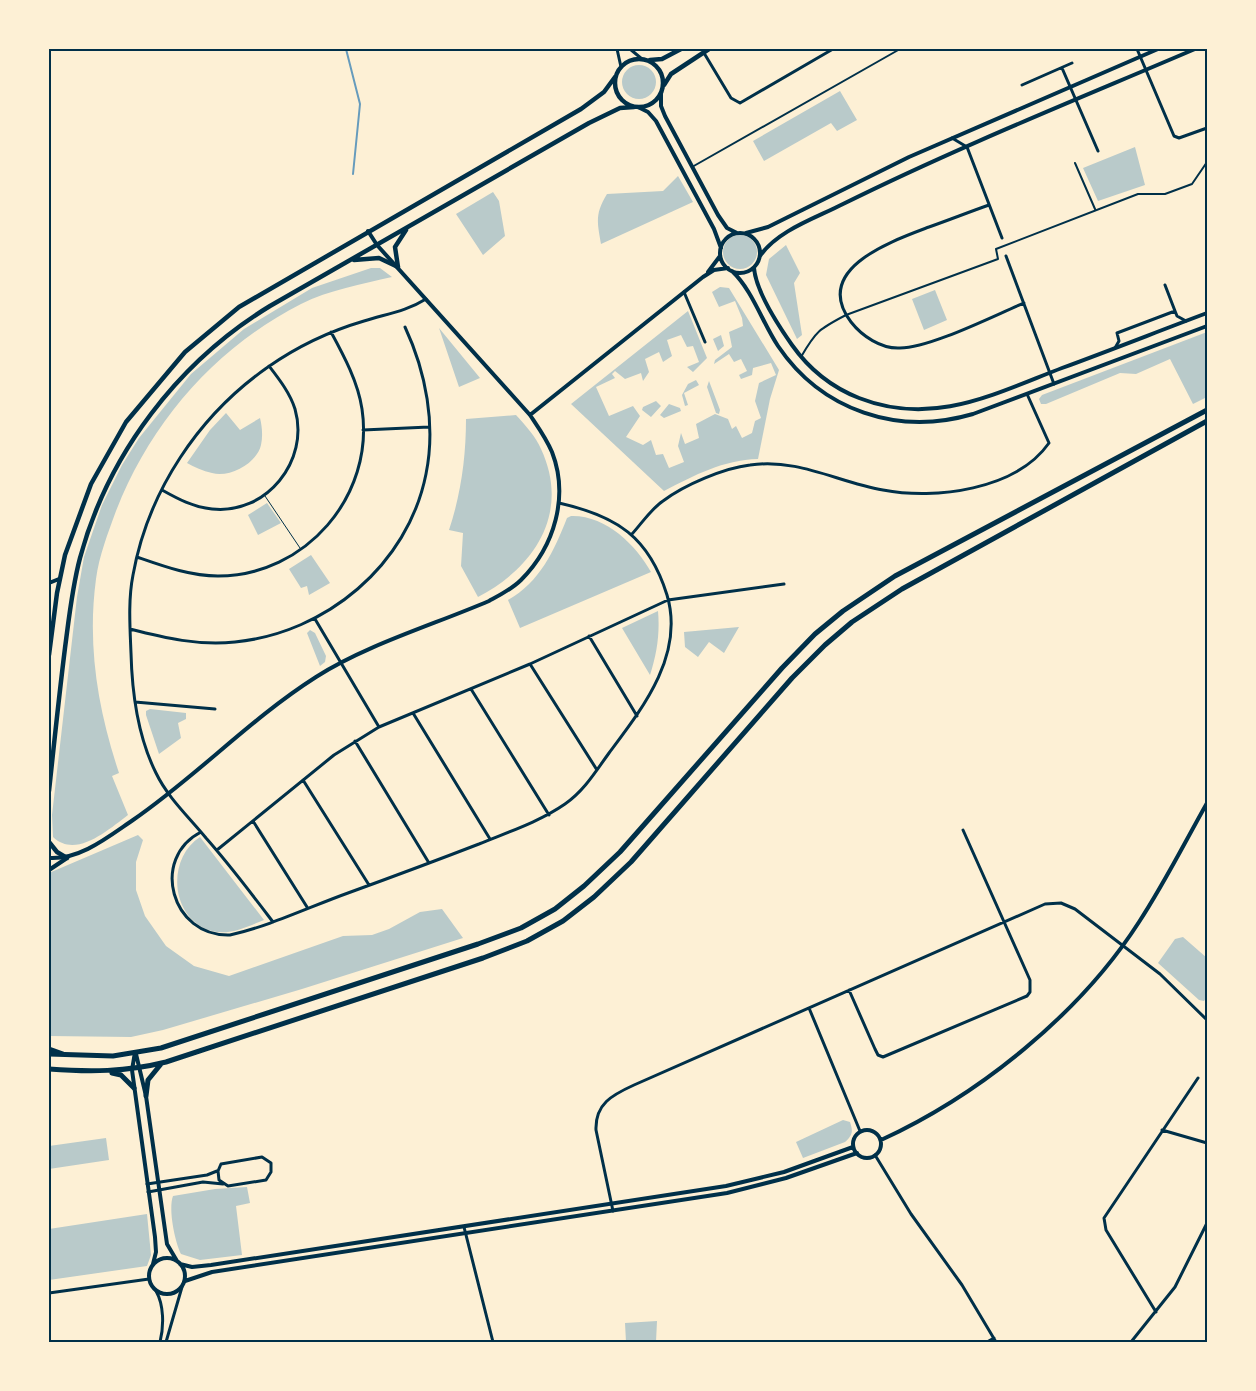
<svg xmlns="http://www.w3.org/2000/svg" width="1256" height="1391" font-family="'Source Sans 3',sans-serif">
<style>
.green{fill:#b9caca}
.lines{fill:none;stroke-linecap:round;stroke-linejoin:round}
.stream{stroke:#669bbc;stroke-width:2}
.service{stroke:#003049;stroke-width:1}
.pedestrian{stroke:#003049;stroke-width:2}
.minor{stroke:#003049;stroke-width:3}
.tertiary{stroke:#003049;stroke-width:4}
.secondary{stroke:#003049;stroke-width:4.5}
.trunk{stroke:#003049;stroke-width:5}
.neatline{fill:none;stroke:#003049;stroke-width:2}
</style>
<rect width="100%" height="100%" fill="#fdf0d5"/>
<path class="green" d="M622 82a17 17 0 1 1 34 0a17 17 0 1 1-34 0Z
M840,91L857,120L837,131L831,123L764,161L753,141Z
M1135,147L1145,185L1098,201L1083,168Z
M678,176L693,202L601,244C597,221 595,214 607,194L663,191Z
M493,192L499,201L505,236L483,255L456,214Z
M723 252a17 17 0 1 1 34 0a17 17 0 1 1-34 0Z
M786,245L800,273L794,283L802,335L797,339L766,275L769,259Z
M371,268H380L392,277C362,284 329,290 301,304C215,348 151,422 116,511C108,533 99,556 96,579C87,646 98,710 119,773L112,776L128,815C108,830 76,859 53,837L52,815L77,597L84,557L102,505L122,465L139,438L191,374L244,329L312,288Z
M720,287L729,288L779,370L770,399L758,459C723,460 695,475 664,491L571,404L688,311L707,358L693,372L687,367L699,362L693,346L687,347L681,335L667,340L672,356L663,362L659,352L645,359L649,372L643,381L641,373L625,379L615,371L612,374L615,378L596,387L609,416L633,406L640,416L626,437L643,445L651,440L656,455L663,454L669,468L684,462L678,446L681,433L685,444L699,438L696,424L715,414L728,419L732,429L736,426L742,438L752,433L755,421L761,418L755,401L759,383L776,375L771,363L753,368L752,375L741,379L739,375L747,371L741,359L734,362L729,354L714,364L715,360L732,347L729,332L743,326L742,318L735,301L719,307L712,292Z
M935,290L947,320L924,330L912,299Z
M439,328L480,378L459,387Z
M1207,332V397L1193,404L1170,359L1136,374L1120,373L1046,404H1041L1039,399L1042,395Z
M721,335L724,346L718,351L713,339Z
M696,380L699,385L684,393L688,405L685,406L682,395L688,384Z
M709,381L720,410L719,414L716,413L707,387Z
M656,401L661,406L651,417L642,410L643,407Z
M669,404L680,408L681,411L664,418L660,415Z
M226,413L240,430L260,418C262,426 263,436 261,445C257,463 230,478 212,473C203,471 194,467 187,463L210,430Z
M516,415C525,425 536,437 541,449C571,513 534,568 478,597L461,566L463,533L449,530C461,494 466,457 466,419Z
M267,503L281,523L258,535L248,515Z
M571,516C606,515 636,545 651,572L520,628L508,600C540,582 554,551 567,518Z
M311,555L330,583L309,595L307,586L301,588L289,569Z
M658,611C660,633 657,654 650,675L622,628Z
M739,627L724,653L709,642L698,657L685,647L684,632Z
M310,630L315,633L326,656L325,662L320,666L307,633Z
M150,709L186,713V719L178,723L181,738L159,754L146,715V711Z
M138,835L143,840L136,862V890L145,916L166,946L194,966L229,976L343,936L372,935L389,929L420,912L442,909L463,938L302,989L163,1030L131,1037L49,1036V873Z
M200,837L264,920C248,926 230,936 212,931C170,919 166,859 200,837Z
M1183,937L1207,958V997L1204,1001L1199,1000L1158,963L1175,939Z
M843,1120L850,1122C853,1131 853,1135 845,1142L803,1158L796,1142Z
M106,1138L109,1160L49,1169V1146Z
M247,1187L250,1203L236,1206L242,1255L200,1260L181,1254C175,1242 168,1209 173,1196L215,1189Z
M147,1214L151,1255L147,1266L49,1280V1229Z
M657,1321L656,1342H626L625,1323Z"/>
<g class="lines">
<path class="stream" d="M346,49L360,104L353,174"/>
<path class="service" d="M265,496L300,548"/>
<path class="pedestrian" d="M1075,163L1095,209
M692,167L900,49
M801,357C816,331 819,329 846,315L998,259L996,249L1138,194H1165L1192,184L1207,162"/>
<path class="minor" d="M617,49L621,67
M630,49L642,59
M1137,49L1174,136L1179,138L1207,128
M704,53L731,98L740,103L833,49
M1062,68L1098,151
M1022,85L1072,63
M952,138L967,147L1002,238
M989,205C969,212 949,220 929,227C892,241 811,269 851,322C862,336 881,349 900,348C930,348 993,316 1024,303
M1006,256L1054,384
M1165,285L1175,311
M684,292L705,342
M1115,348L1119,341L1117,333L1175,311L1177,316L1186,321
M363,430L429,427
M162,490C178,499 193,507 212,509C266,515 310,461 295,409C290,393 279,379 269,366
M632,534C642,523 651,509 663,501C684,485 724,468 750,465C798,458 837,482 883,490C935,500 1016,490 1049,443L1027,394
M137,557C163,566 190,576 218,576C305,576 375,496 362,409C358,382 344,356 331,332
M315,619L379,727
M130,629C165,638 199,646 235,642C326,633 408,565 426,474C436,425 426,372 405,327
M589,636L637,716
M530,664L597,770
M471,689L549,815
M135,702L215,709
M413,713L490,839
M355,741L429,863
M303,780L369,885
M253,821L307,907
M201,832C150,858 171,937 230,935C270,926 309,907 348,893C392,877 435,861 479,844C508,832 539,822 565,804C584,791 596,771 609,753C642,709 685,655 667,595C649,537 617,516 559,503
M217,850L334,755L379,727L530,664L668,600L784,584
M273,922C251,893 230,865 206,838C189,817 168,798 156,773C138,737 132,693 131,653C130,628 128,600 133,575C148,491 199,415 268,367C298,346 330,331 364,321C386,314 407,311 426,299
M849,990L875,1049L878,1055L883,1057L1027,996L1030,992V980L963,830
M809,1008L860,1131
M1162,1130L1207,1143
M875,1155L911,1214L962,1285L996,1342
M262,1157L271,1163V1172L266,1180L228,1186L219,1180L218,1171L221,1164Z
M147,1184L207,1175L217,1171
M148,1192L203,1182L223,1184
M613,1211L596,1130C595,1104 612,1095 634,1085L1045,904L1061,903L1075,909L1160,974L1207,1020
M464,1227L493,1342
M156,1291C164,1305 164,1326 160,1342
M49,1293L149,1279
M1156,1312L1106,1230L1104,1218L1198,1078
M166,1342L182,1287
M987,1342L994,1338
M1131,1342L1175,1287L1207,1223"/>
<path class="tertiary" d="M661,94V106L665,116L718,215L727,228L737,233
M638,107L648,112L656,121L714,229L721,248
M720 253a20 20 0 1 1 40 0a20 20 0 1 1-40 0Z
M746,233L768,227L909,157L1158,49
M760,256C778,230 816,218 843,204C958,147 1078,99 1195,49
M754,268C756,292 778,325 792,345C809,369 831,387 859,398C933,427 994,394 1062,368C1111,350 1159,331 1207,313
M732,271C753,291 762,322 778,346C822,411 898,436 973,414L1207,326
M708,272L720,256
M530,415L703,277L714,270L728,268
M49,583L59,579
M49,858C80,860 108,837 133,820C197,776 250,719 316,677C366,645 433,625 489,601C500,595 512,589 521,580C555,546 569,496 552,452C546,438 538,427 530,415L377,245L368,231
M135,1052L132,1070L155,1237L156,1252L153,1264
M136,1054L146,1096L167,1244L177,1261
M853 1144a14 14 0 1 1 28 0a14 14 0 1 1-28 0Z
M881,1140C979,1095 1080,1014 1139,922C1164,884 1185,842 1207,803
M149 1276a18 18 0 1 1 36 0a18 18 0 1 1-36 0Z
M180,1264L192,1267L211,1265L726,1186L784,1172L853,1147
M185,1281L212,1272L727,1193L786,1178L857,1153"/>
<path class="secondary" d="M615 83a24 24 0 1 1 48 0a24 24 0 1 1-48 0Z
M650,60L662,59L681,49
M664,85L671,74L709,49
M354,260L379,258L398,267
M398,267L395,247L406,230
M49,655L57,593L65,555L91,484L126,422L185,352L239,307L581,109L604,92L615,77
M49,791C54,744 59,696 65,648C69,618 72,588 80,558C108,454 178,362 270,306L589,123L620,108L634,107
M49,842L57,852L67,858
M49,870L67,858"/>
<path class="trunk" d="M49,1049L63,1054
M49,1054L113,1056L161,1048L478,944L521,928L555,909L584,886L620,852L782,668L815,634L843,611L895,576L1207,410
M49,1069C89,1072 126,1072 166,1062L483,958L527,941L563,921L594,897L631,862L792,678L825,645L852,622L902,589L1207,421
M112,1073L121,1075L134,1088
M146,1096L148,1080L161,1064"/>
</g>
<rect width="1256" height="1391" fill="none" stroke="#fdf0d5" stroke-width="100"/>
<rect x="50" y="50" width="1156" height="1291" class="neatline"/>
</svg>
